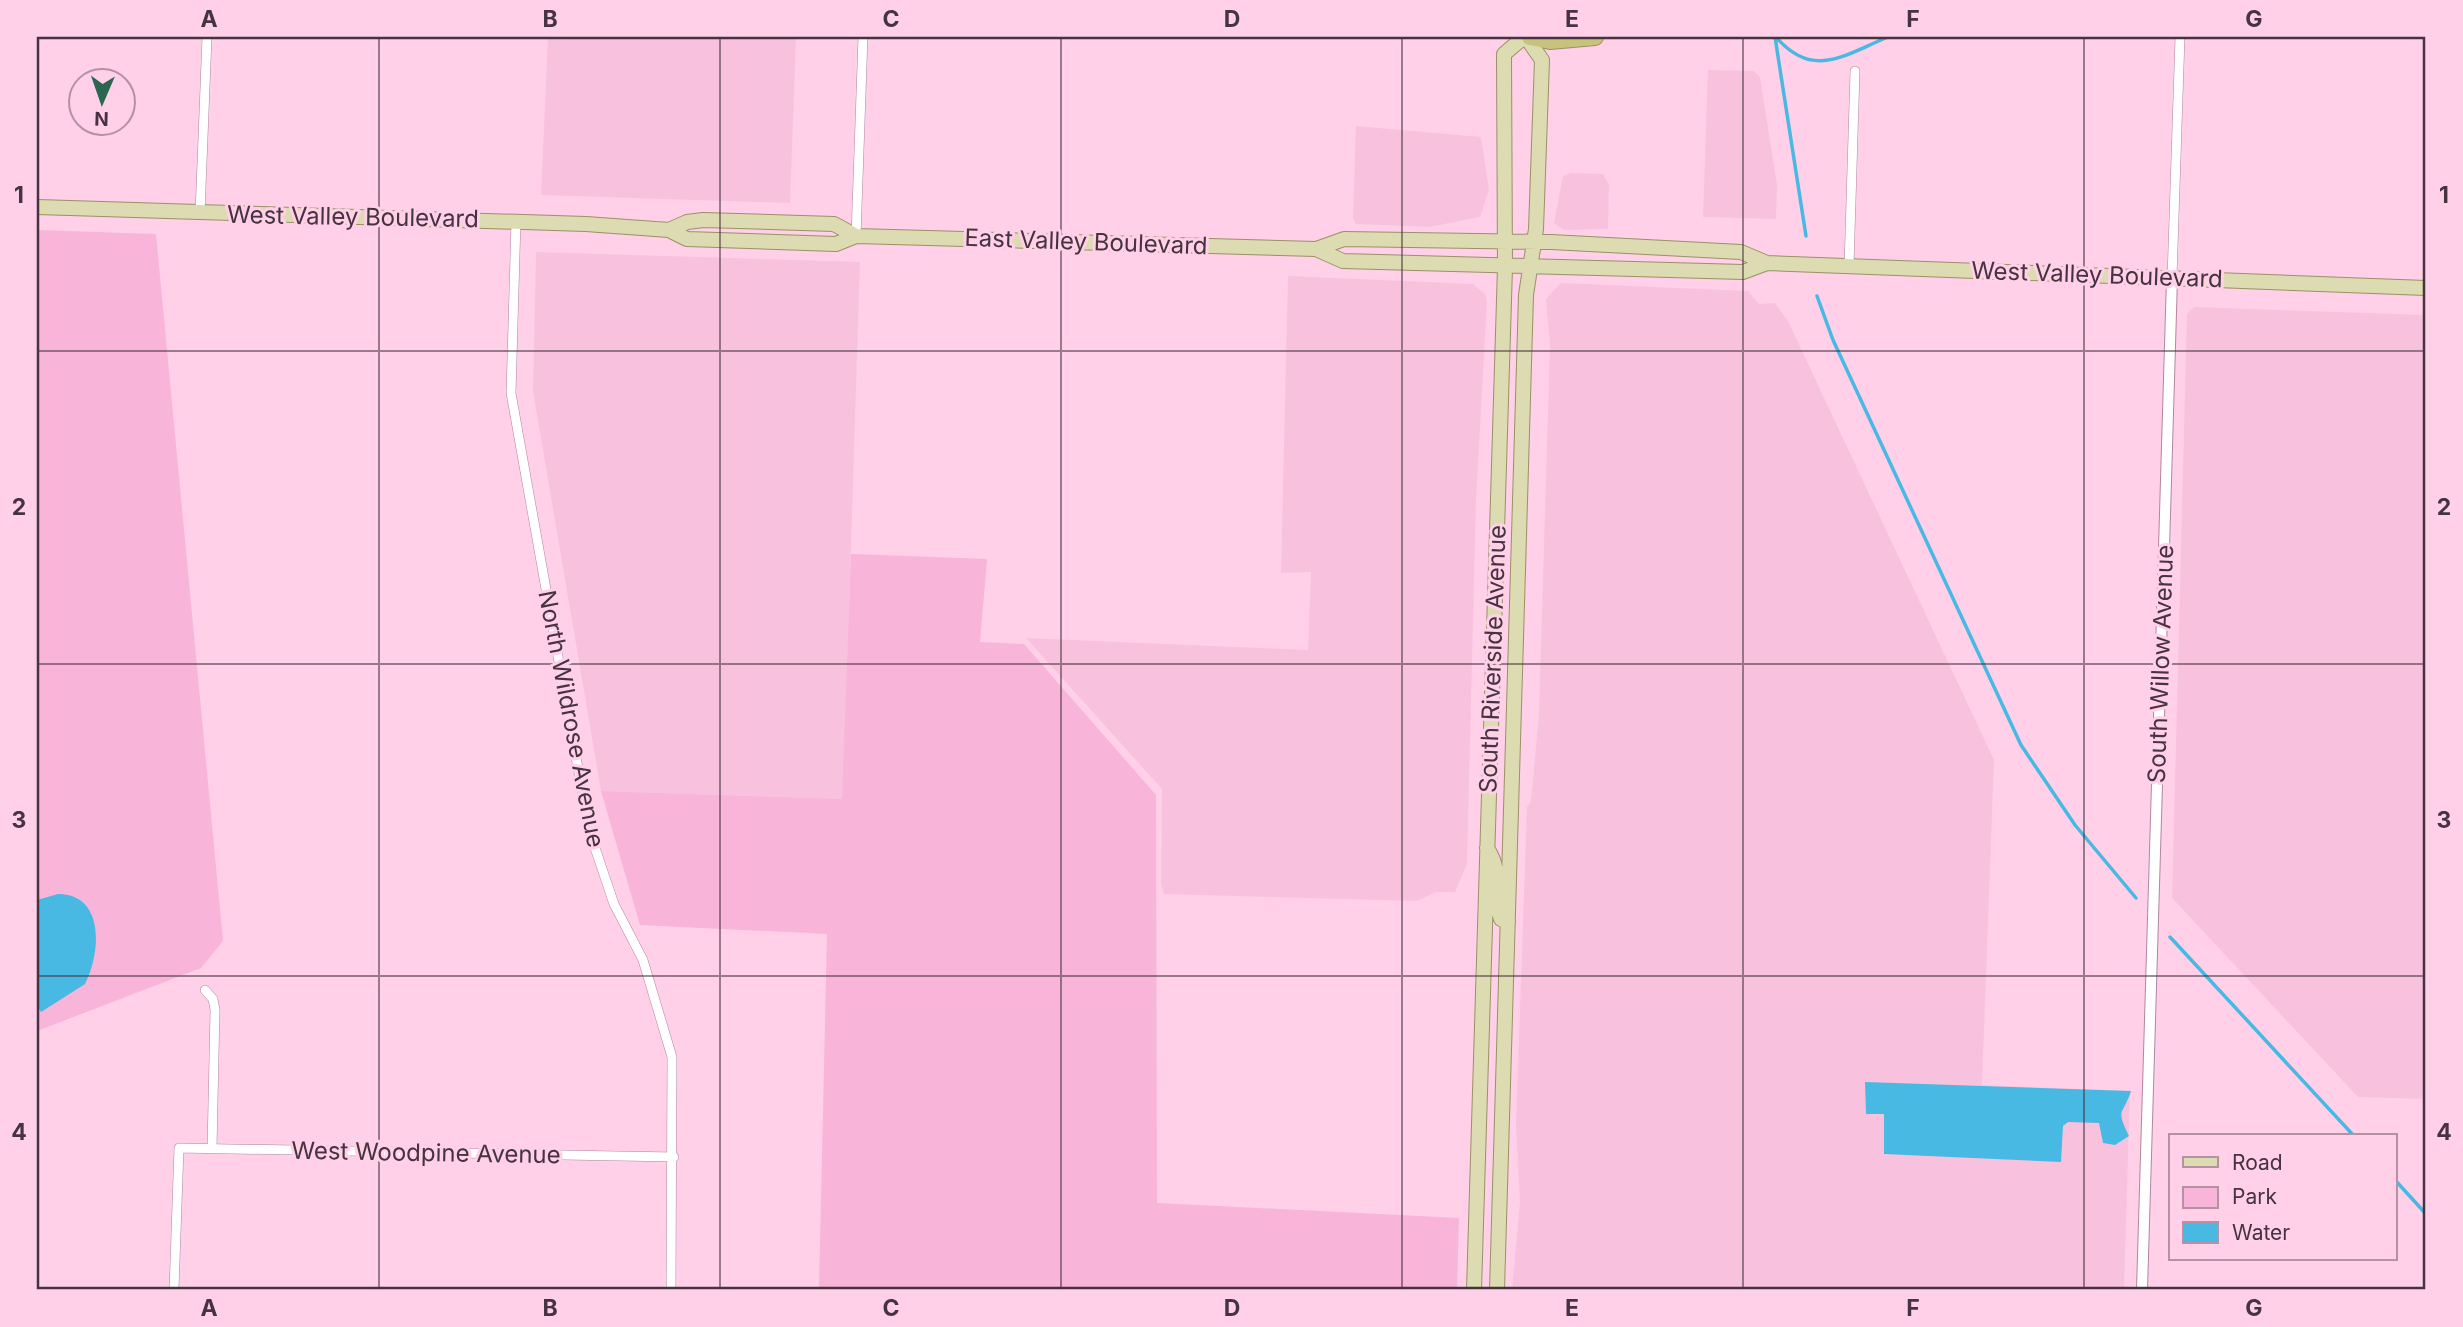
<svg xmlns="http://www.w3.org/2000/svg" width="2463" height="1327" font-family="Inter,sans-serif">
<style>
.built{fill:#f8c2de}
.green{fill:#f8b4d9}
.water{fill:#48b9e2}
.lines{fill:none;stroke-linecap:round;stroke-linejoin:round}
.stream{stroke:#48b9e2;stroke-width:3.5}
.minor-casing{stroke:#b2869e;stroke-width:10}
.tertiary-casing{stroke:#b2869e;stroke-width:12}
.primary-casing{stroke:#9a9167;stroke-width:16}
.motorway-casing{stroke:#9a9167;stroke-width:18}
.minor{stroke:#fff;stroke-width:9}
.tertiary{stroke:#fff;stroke-width:10}
.primary{stroke:#dddbb1;stroke-width:14}
.motorway{stroke:#c7c37d;stroke-width:16}
.grid{fill:none;stroke:#45333d;stroke-width:2;stroke-opacity:0.55}
.labels{text-anchor:middle;stroke-width:6;stroke-linejoin:round;paint-order:stroke}
.street-label{font-size:24px;fill:#45333d;stroke:#ffd0e8}
.neatline{fill:none;stroke:#45333d;stroke-width:2.5}
.grid-label{font-size:23px;text-anchor:middle;font-weight:bold;fill:#45333d}
</style>
<rect width="100%" height="100%" fill="#ffd0e8"/>
<path class="built" d="M548,37H796L790,203L541,195Z
M1708,70L1754,71L1760,77L1777,185L1776,219L1703,217Z
M1356,126L1481,137L1489,190L1480,217L1429,227L1356,224L1353,218Z
M1571,173L1603,174L1609,185L1608,229L1564,230L1554,223L1563,176Z
M536,252L860,262L843,799L601,791L533,391Z
M1288,276L1473,284L1485,294L1487,301L1476,500L1467,864L1455,892H1436L1417,901L1164,894L1161,884L1162,789L1026,638L1308,650L1311,572L1281,573Z
M1561,283L1748,291L1759,304L1775,303L1788,321L1994,760L1982,1085L2130,1091L2124,1290H1512L1520,1202L1516,1125L1527,807L1531,801L1539,713L1550,345L1546,299Z
M2194,307L2426,315V1099L2358,1097L2172,898L2187,314Z"/>
<path class="green" d="M37,230L156,234L223,941L201,968L37,1031Z
M851,554L987,559L980,642L1024,644L1156,795L1157,1203L1459,1218L1457,1290H819L827,934L640,925L601,791L842,799Z"/>
<path class="water" d="M58,894C105,894 101,953 85,984L41,1012L37,1006V900Z
M1865,1082L2131,1091C2123,1116 2115,1108 2129,1136L2115,1145L2103,1143L2099,1123L2068,1122L2063,1126L2061,1162L1884,1154V1114H1866Z"/>
<g class="lines">
<path class="stream" d="M1775,37L1806,236
M1776,37C1813,80 1844,55 1888,37
M1817,296L1833,340L2021,745L2075,825L2136,898
M2170,937L2354,1136
M2395,1180L2426,1214"/>
<g class="minor-casing">
<path id="minor" d="M200,213L207,37
M516,221L511,393L577,763L592,839L614,904L643,960L672,1057L671,1290
M856,236L863,37
M1849,266L1855,71
M2172,278L2180,37
M205,990L213,999L215,1010L212,1149
M174,1290L179,1148L674,1157"/>
</g>
<g class="tertiary-casing">
<path id="tertiary" d="M2142,1290L2172,278"/>
</g>
<g class="primary-casing">
<path id="primary" d="M37,207L586,224L669,230L687,239L836,244L856,236L1316,249L1343,261L1743,272L1767,263
M669,230L687,222L703,220L834,224L856,236
M1316,249L1344,239L1551,242L1741,252L1767,263L2426,288
M1487,848C1505,876 1490,893 1501,919L1508,922
M1474,1290L1505,267L1504,54L1524,37
M1497,1290L1526,295L1536,229L1542,60L1526,37"/>
</g>
<g class="motorway-casing">
<path id="motorway" d="M1530,37L1550,41L1595,37"/>
</g>
<use href="#minor" class="minor"/>
<use href="#tertiary" class="tertiary"/>
<use href="#primary" class="primary"/>
<use href="#motorway" class="motorway"/>
</g>
<path class="grid" d="M379,37V1290M720,37V1290M1061,37V1290M1402,37V1290M1743,37V1290M2084,37V1290M37,351H2426M37,664H2426M37,976H2426"/>
<g class="labels">
<g class="street-label">
<text transform="translate(353 217) rotate(1)" y="8">West Valley Boulevard</text>
<text transform="translate(1086 242) rotate(2)" y="8">East Valley Boulevard</text>
<text transform="translate(2097 275) rotate(2)" y="8">West Valley Boulevard</text>
<text transform="translate(1493 659) rotate(-88)" y="8">South Riverside Avenue</text>
<text transform="translate(2161 664) rotate(-88)" y="8">South Willow Avenue</text>
<text transform="translate(571 719) rotate(79)" y="8">North Wildrose Avenue</text>
<text transform="translate(426 1153) rotate(1)" y="8">West Woodpine Avenue</text>
</g>
</g>
<rect width="2463" height="1327" fill="none" stroke="#ffd0e8" stroke-width="77"/>
<rect x="2169" y="1134" width="228" height="126" fill="#ffd0e8" stroke="#b591a4" stroke-width="2"/>
<rect x="2183" y="1157" width="35" height="10" fill="#dddbb1" stroke="#b591a4" stroke-width="2"/>
<text x="2232" y="1170" font-size="21" fill="#45333d">Road</text>
<rect x="2183" y="1187" width="35" height="21" fill="#f8b4d9" stroke="#b591a4" stroke-width="2"/>
<text x="2232" y="1204" font-size="21" fill="#45333d">Park</text>
<rect x="2183" y="1222" width="35" height="21" fill="#48b9e2" stroke="#b591a4" stroke-width="2"/>
<text x="2232" y="1240" font-size="21" fill="#45333d">Water</text>
<g transform="translate(102 102) rotate(182)"><circle r="33" fill="#ffd0e8" stroke="#b591a4" stroke-width="2"/>
<path d="M0-5L12 26L0 18L-12 26Z" fill="#2b6650"/>
<text y="-10" font-size="19" font-weight="bold" text-anchor="middle" fill="#45333d">N</text>
</g>
<rect x="38" y="38" width="2386" height="1250" class="neatline"/>
<g class="grid-label">
<text x="209" y="27">A</text>
<text x="550" y="27">B</text>
<text x="891" y="27">C</text>
<text x="1232" y="27">D</text>
<text x="1572" y="27">E</text>
<text x="1913" y="27">F</text>
<text x="2254" y="27">G</text>
<text x="19" y="203">1</text>
<text x="2444" y="203">1</text>
<text x="19" y="515">2</text>
<text x="2444" y="515">2</text>
<text x="19" y="828">3</text>
<text x="2444" y="828">3</text>
<text x="19" y="1140">4</text>
<text x="2444" y="1140">4</text>
<text x="209" y="1316">A</text>
<text x="550" y="1316">B</text>
<text x="891" y="1316">C</text>
<text x="1232" y="1316">D</text>
<text x="1572" y="1316">E</text>
<text x="1913" y="1316">F</text>
<text x="2254" y="1316">G</text>
</g>
</svg>
